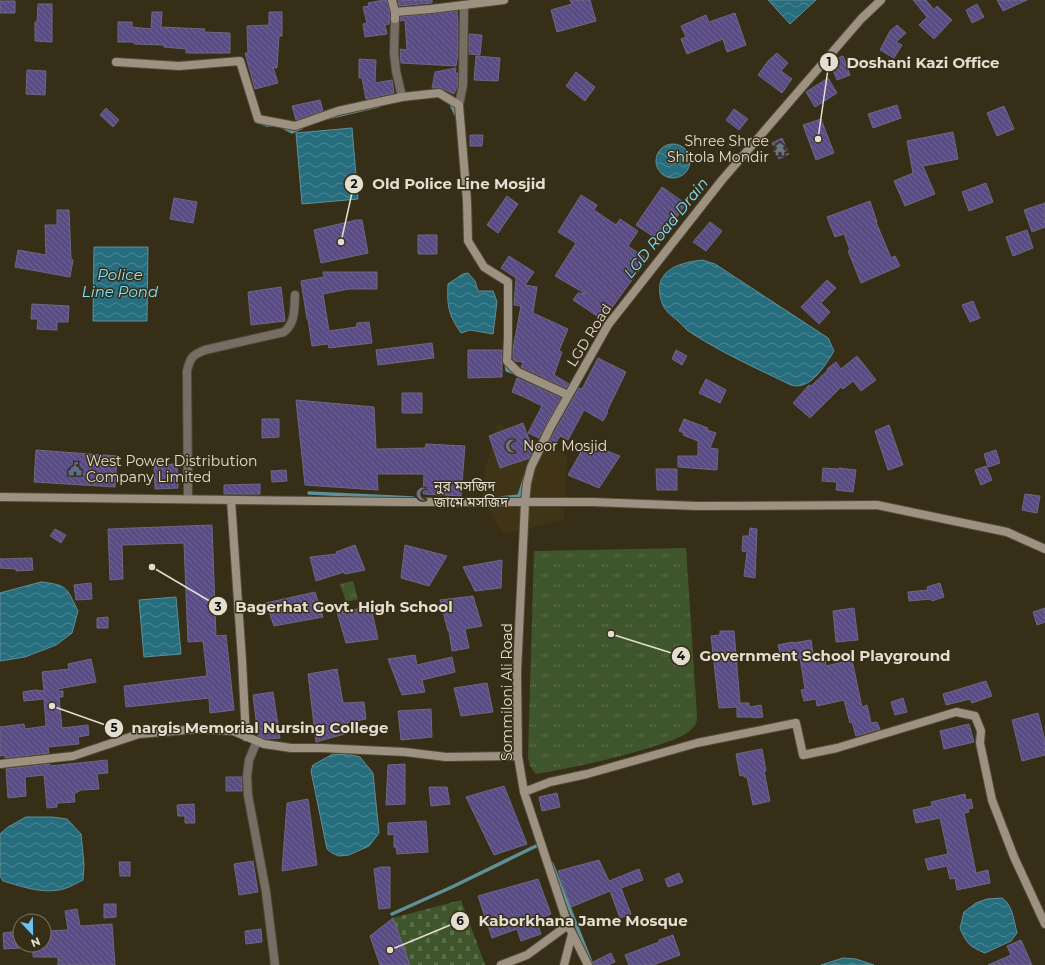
<svg xmlns="http://www.w3.org/2000/svg" width="1045" height="965" font-family="Montserrat,'Noto Sans Bengali',sans-serif">
<style>
.built{fill:#403417}
.cemetery{fill:url(#cemetery-stones)}
.park{fill:url(#park-tufts)}
.water{fill:url(#water-waves);stroke:#5f8f97}
.lines{fill:none;stroke-linecap:round;stroke-linejoin:round}
.stream{stroke:#5f8f97;stroke-width:3.5}
.building{fill:url(#building-back-hatch);stroke:#6c6880}
.street-casing{stroke:#534a35;stroke-width:10}
.secondary-casing{stroke:#534a35;stroke-width:10}
.street{stroke:#756e64;stroke-width:8}
.secondary{stroke:#9d9182;stroke-width:8}
.labels{text-anchor:middle;stroke-width:3;stroke-linejoin:round;paint-order:stroke}
.poi-label{font-size:14px;fill:#e3ded0;stroke:#372e18;text-anchor:start}
.street-label{font-size:14px;fill:#e3ded0;stroke:#372e18}
.water-label{font-size:15px;font-style:italic;fill:#82e2fd;stroke:#372e18}
.leader{fill:none;stroke:#e3ded0;stroke-width:1.5}
.callout-dot{fill:#e3ded0;stroke:#372e18;stroke-width:1.5}
.mark-label{font-size:12px;text-anchor:middle;font-weight:bold;fill:#111}
.callout-label{font-size:15px;text-anchor:middle;font-weight:bold;fill:#e3ded0;stroke:#372e18;stroke-width:3;stroke-linejoin:round;paint-order:stroke}
</style>
<defs>
<pattern id="cemetery-stones" width="16" height="16" patternUnits="userSpaceOnUse"><rect width="16" height="16" fill="#3f562c"/><path d="M2 7V4a2 2 0 0 1 4 0v3zM10 15v-3a2 2 0 0 1 4 0v3z" fill="#5b6e4a"/></pattern>
<pattern id="park-tufts" width="24" height="20" patternUnits="userSpaceOnUse"><rect width="24" height="20" fill="#3f562c"/><path d="M3 7l-1-3M5 7V3M7 7l1-3M15 17l-1-3M17 17v-4M19 17l1-3" fill="none" stroke="#5b6e4a"/></pattern>
<pattern id="water-waves" width="16" height="10" patternUnits="userSpaceOnUse"><rect width="16" height="10" fill="#266d7e"/><path d="M0 5q4-4 8 0t8 0" fill="none" stroke="#508895"/></pattern>
<pattern id="building-back-hatch" width="6" height="6" patternUnits="userSpaceOnUse"><rect width="6" height="6" fill="#594c86"/><path d="M-1 5l2 2M0 0l6 6M5-1l2 2" fill="none" stroke="#716596"/></pattern>
</defs>
<rect width="100%" height="100%" fill="#372e18"/>
<path class="built" d="M497,423L567,455L564,520L503,534L482,497L486,466Z"/>
<path class="cemetery" d="M461,900L485,965H410L393,918Z"/>
<path class="park" d="M686,548L697,716C697,719 697,722 695,725C686,738 666,742 652,747C614,759 576,767 536,774L530,766L528,757L534,551Z
M353,581L358,599L346,602L340,584Z"/>
<path class="water" d="M768,0H816L790,24Z
M352,128L358,199L302,204L296,133Z
M656 161a17 17 0 1 1 34 0a17 17 0 1 1-34 0Z
M94,247H148L147,321H93Z
M702,260L715,264L828,338L834,351C825,366 810,391 791,385C758,369 724,354 693,334C687,331 682,325 677,320C672,316 666,312 663,305C660,299 659,291 660,284C664,266 687,262 702,260Z
M468,273L475,281L478,291H493L497,302L493,334L470,330L461,333C448,314 447,306 448,284L463,274Z
M41,582C68,585 66,587 78,611L72,633L56,645L25,657L0,661V593Z
M176,597L181,654L144,657L139,600Z
M333,754L352,755L360,757L373,773L379,833L369,846L349,855L339,856L332,853L327,849L311,771L313,765Z
M26,817H52L67,819L81,834L84,864L83,880C78,882 74,885 69,887C48,896 23,887 3,881L0,876V834L8,827Z
M1002,898C1013,905 1014,922 1017,933L1011,941L985,953C970,947 966,943 960,928L964,912L976,903L987,899Z
M843,958L856,959L874,965H821Z"/>
<g class="lines">
<path class="stream" d="M449,102L451,104L458,119
M327,118L378,106
M259,122L267,125H272
M281,126L292,132L301,128
M506,363L507,370L515,373
M309,493L413,498
M500,498L519,496L525,477
M552,864L592,965
M392,914L452,887L536,846"/>
</g>
<path class="building" d="M384,0H387L390,13L389,24L385,25L387,34L365,37L363,24L367,23L363,7L369,6L368,3Z
M398,0H432V3L399,6Z
M570,0H590L596,21L557,32L551,10L572,4Z
M913,0H926L934,10L937,6L952,20L934,39L919,25L927,17Z
M997,0H1027L1003,11Z
M0,1H15V13H0Z
M38,4H52V42L35,41V22H37Z
M977,4L984,17L972,23L966,10Z
M457,11L458,24V53L456,66L401,63L400,49L407,50L405,20L400,21V17Z
M152,12H162L161,27L205,29L204,32L230,33V53H186V49L164,47V45L134,44V42H118V22H132V27L151,29Z
M269,12H282V36H279L277,68L273,67L278,83L255,89L245,53H248L247,26L269,25Z
M735,13L746,45L727,52L723,39L687,54L681,39L686,37L681,26L706,15L709,22Z
M897,25L906,33L896,42L902,45L894,58L880,50L890,31Z
M469,34L482,35L480,55L469,54Z
M777,53L788,63L781,71L792,79L782,93L758,75L768,61Z
M476,56L500,58L498,81L474,80Z
M843,56L850,75L837,80L830,63L833,60Z
M359,59L376,60L375,83L392,80L394,93L366,99L362,78H359Z
M456,68L455,73H458V84L454,94L441,88H432L435,72Z
M27,70L46,71L45,95L26,94Z
M576,72L595,87L585,101L566,86Z
M828,78L837,93L815,107L806,92Z
M320,100L323,111L296,120L292,106Z
M897,105L901,118L873,128L868,114Z
M1004,106L1014,129L997,136L987,113Z
M106,108L119,120L113,127L100,115Z
M734,109L748,119L739,130L726,120Z
M821,119L834,153L816,160L803,125Z
M953,132L958,159L923,166L935,194L905,206L894,181L913,173L907,141Z
M470,135H483L482,146H470Z
M782,138L789,154L779,159L772,143Z
M986,183L993,202L969,211L962,192Z
M662,187L686,204L660,241L636,225Z
M581,195L597,205L594,210L616,225L620,219L638,231L628,246L647,259L603,320L573,300L578,293L586,294L555,276L576,243L558,232Z
M507,196L518,204L498,233L487,225Z
M174,198L197,202L193,223L170,219Z
M870,201L877,222H876L891,258L895,256L900,266L861,283L848,251L850,250L844,234L835,237L827,217Z
M1045,203V227L1032,232L1024,210Z
M57,210H69L71,259L73,260L70,277L15,267L18,250L46,255L45,225H57Z
M356,220H362L368,253L321,263L314,230Z
M710,222L722,231L706,251L693,242Z
M1027,230L1033,248L1013,256L1006,237Z
M418,235H437V254H418Z
M509,256L534,272L525,285L537,287L533,313L568,329L559,351L562,352L554,375L569,384L566,388L521,367L523,362L515,361L513,359V349L521,306L514,305L516,278L501,268Z
M323,272H377V289H349L323,294L329,331L356,327L357,323L369,322L372,343L329,348L328,344L312,346L308,319H307L301,281L324,277Z
M827,280L836,288L821,303L830,312L819,324L801,307Z
M281,287L285,321L251,325L248,292Z
M973,301L980,318L970,322L962,305Z
M32,304L69,306L68,322H57V330L37,329L38,319H31Z
M432,343L434,358L378,365L376,350Z
M468,350H502V377L468,378Z
M676,350L687,356L682,365L672,359Z
M857,356L876,380L861,391L853,381L843,389L841,387L810,418L793,403L809,385L811,386L828,370L827,369L836,362L841,369Z
M598,358L626,372L607,411L608,412L603,421L584,410L568,440L560,436L554,447L548,444L555,431L579,388L582,389Z
M517,378L561,398L539,438L528,433L542,406L524,397L512,392Z
M706,379L726,390L720,403L699,393Z
M402,393H422V413H402Z
M296,400L374,407L376,449L425,448L426,444L465,446L461,496L423,494L424,474H377L378,490L305,485Z
M262,419H279V437L262,438Z
M684,419L708,428L707,430L716,433L710,448L718,449L717,470L678,467V456H698V441L683,435L684,433L679,431Z
M523,423L533,450L530,458L500,468L489,436Z
M889,425L903,465L888,470L875,431Z
M586,443L620,456L599,488L568,475Z
M36,450L117,456L115,487L34,482Z
M996,450L1000,463L988,467L984,454Z
M177,464L178,488L155,489L154,465Z
M986,466L992,480L981,485L975,470Z
M823,468L839,469V468L856,470L853,492L836,490L837,482L822,481Z
M656,469H677V490H657Z
M286,470L287,481L272,482L271,471Z
M260,484V494H224V485Z
M1025,494L1040,496L1037,513L1022,510Z
M212,525L216,636L226,635L234,710L210,713L209,698L126,707L124,686L207,676L203,641L188,642L184,543L122,545L123,579L110,580L108,529Z
M750,528L757,529L755,578L744,576L747,552L742,551L743,536H749Z
M55,529L66,535L61,543L50,536Z
M355,545L365,570L345,574L344,572L316,581L310,557L337,554L336,552Z
M405,545L447,556L429,586L401,578Z
M32,558L33,570L16,571V569L0,568V559Z
M502,560L501,588L475,591L463,567Z
M91,583L92,599L76,600L74,585Z
M940,583L944,597L932,601L931,599L909,601L908,592L928,590L927,587Z
M315,592L323,617L274,626L266,603Z
M473,596L482,626L465,629L469,648L452,651L449,631H448L440,600Z
M371,607L378,639L346,643L337,612Z
M854,608L858,640L836,642L833,611Z
M1045,608V622L1037,625L1033,612Z
M108,617V628H97V618Z
M720,631H734L740,703H749V707L761,705L763,717L753,718V717H737V707L719,708L711,636L720,635Z
M811,640L814,660L825,658L826,666L852,660L862,707L867,705L871,723L877,722L880,729L856,736L852,722L850,723L844,700L817,706L816,699L804,701L801,690L805,689L800,658L782,662L778,645L793,642V643Z
M415,655L417,665L452,657L455,672L422,680L425,692L402,695L388,659Z
M91,659L96,682L58,689V691H63V697H59L62,728L88,725L89,735L78,737L79,744L48,747L49,753L5,758V755L0,756V727L24,724L25,729L46,726L44,699L24,701L23,692L35,690L44,691L42,672L69,669L68,664Z
M337,669L343,703L364,702L366,719L347,723L348,733L316,742L308,674Z
M986,681L992,696L972,703L970,699L946,705L943,694Z
M487,683L493,712L461,716L454,688Z
M273,692L280,738L267,739L258,736L253,695Z
M903,698L907,712L895,715L891,702Z
M431,709L432,737L401,740L398,711Z
M1038,713L1045,741V755L1022,761L1012,720Z
M969,724L974,742L944,749L940,731Z
M762,749L766,771H764L770,801L753,805L747,777H744L743,775L740,776L736,754Z
M107,760L108,773L97,774L99,789L81,790L74,794L75,802L57,803V807L47,808L44,775L25,777L26,796L8,798L6,769L50,764V766Z
M405,764V804L386,805L388,765Z
M226,777H242V791H226Z
M504,786L527,844L494,855L466,797Z
M429,787H447L450,804L431,806Z
M557,793L560,807L542,811L539,797Z
M965,794L966,800L971,799L973,808L968,809L969,812L964,813L976,873L988,870L990,883L957,890L955,878L950,879L947,866L928,870L925,859L948,854L940,818L916,823L913,810L932,806L931,802Z
M308,799L317,865L282,871L287,803Z
M194,804L195,823H185V816H178L177,805Z
M426,821L428,852L397,854L396,847H394V834L388,835V823Z
M599,860L609,881L639,869L643,880L621,888L631,914L620,918L610,891L571,907L558,871Z
M253,861L258,892L239,895L234,864Z
M119,862H130V876H120Z
M381,867H390V908L379,909L374,869Z
M679,873L683,882L668,887L665,879Z
M538,879L551,914L536,920L541,934L521,941L517,929L492,938L478,896Z
M104,904H116V917L104,918Z
M77,909L80,926L112,924L115,965H58V957H33V945H44V931L68,930L65,911Z
M393,918L410,965H380L370,936Z
M261,929L262,942L246,944L245,931Z
M20,931V948L4,949L3,933Z
M673,935L680,955L653,965H629L625,955L659,942V940Z
M1021,940L1032,965H988L1011,955L1007,946Z
M611,953L615,962L608,965H593V962Z"/>
<g class="lines">
<g class="street-casing">
<path id="street" d="M395,19L394,52L396,71L402,97
M459,105L463,85L464,5
M188,499L187,371C190,358 192,355 205,350L284,332C296,322 294,309 295,295
M257,741L249,760L247,777L248,795L266,892L275,965"/>
</g>
<g class="secondary-casing">
<path id="secondary" d="M392,0L395,12
M395,19V12L431,9L504,0
M116,62L179,66L240,61L258,119L295,126L338,111L402,97L439,93L459,105L467,201L468,241L484,267L508,282V337L507,361L518,372L568,395
M0,497L402,502H592L697,506L877,505L1007,532L1045,549
M231,500L242,660L246,737
M0,764L73,756L139,734L198,729L233,731L264,744L291,748H321L405,752L446,757L518,756
M524,792L550,782L587,774L697,743L796,723L803,755L837,748L956,712L975,716L981,731L980,743L992,800L1014,857L1045,924
M501,965L527,955L568,925
M564,965L572,934
M588,965L568,925L524,792L518,756L517,673L525,503L527,483L531,467L550,428L608,325L722,180L861,19L881,0"/>
</g>
<use href="#street" class="street"/>
<use href="#secondary" class="secondary"/>
</g>
<defs>
<g id="temple-bare" transform="scale(1.08)"><path d="M0-6L5-2H3V0L6.5 2.5H4V6H1.5V3h-3V6H-4V2.5H-6.5L-3 0V-2H-5Z" fill="#6b7280" stroke="#372e18" stroke-width="2.5" paint-order="stroke"/></g>
<g id="mosque-bare" transform="scale(1.08)"><path d="M3.5-4.9A6 6 0 1 0 3.5 4.9A5 5 0 1 1 3.5-4.9Z" fill="#6b7280" stroke="#372e18" stroke-width="2.5" paint-order="stroke"/></g>
<g id="civic-bare" transform="scale(1.08)"><path d="M-.6-6.5H3V-4.5H.6V-3L4-1V1h2V6H-6V1h2V-1L-.6-3ZM-1.2 2.5V6h2.4V2.5Z" fill="#5c6f8a" stroke="#372e18" stroke-width="2.5" paint-order="stroke"/></g>
</defs>
<g fill-rule="evenodd">
<use href="#temple-bare" x="780" y="149"/>
<use href="#mosque-bare" x="512" y="446"/>
<use href="#civic-bare" x="75" y="469"/>
<use href="#mosque-bare" x="423" y="494"/>
</g>
<g class="labels">
<g class="poi-label">
<text x="769" y="146" text-anchor="end">Shree Shree<tspan x="769" dy="16">Shitola Mondir</tspan></text>
<text x="523" y="451">Noor Mosjid</text>
<text x="86" y="466">West Power Distribution<tspan x="86" dy="16">Company Limited</tspan></text>
<text x="434" y="491">নুর মসজিদ<tspan x="434" dy="16">জামে মসজিদ</tspan></text>
</g>
<g class="street-label">
<text transform="translate(589 335) rotate(-58)" y="5">LGD Road</text>
<text transform="translate(507 692) rotate(-90)" y="5">Sommiloni Ali Road</text>
</g>
<g class="water-label">
<text transform="translate(666 228) rotate(-51)" y="5">LGD Road Drain</text>
<text x="120" y="280">Police<tspan x="120" dy="17">Line Pond</tspan></text>
</g>
</g>
<path class="leader" d="M818 139L829 62M341 242L354 184M152 567L218 606M611 634L681 656M52 706L114 728M390 950L460 921"/>
<g class="callout-dot">
<circle cx="818" cy="139" r="4"/>
<circle cx="341" cy="242" r="4"/>
<circle cx="152" cy="567" r="4"/>
<circle cx="611" cy="634" r="4"/>
<circle cx="52" cy="706" r="4"/>
<circle cx="390" cy="950" r="4"/>
<circle cx="829" cy="62" r="10"/>
<circle cx="354" cy="184" r="10"/>
<circle cx="218" cy="606" r="10"/>
<circle cx="681" cy="656" r="10"/>
<circle cx="114" cy="728" r="10"/>
<circle cx="460" cy="921" r="10"/>
</g>
<g class="mark-label">
<text x="829" y="66">1</text>
<text x="354" y="188">2</text>
<text x="218" y="611">3</text>
<text x="681" y="660">4</text>
<text x="114" y="732">5</text>
<text x="460" y="925">6</text>
</g>
<g class="callout-label">
<text x="923" y="68">Doshani Kazi Office</text>
<text x="459" y="189">Old Police Line Mosjid</text>
<text x="344" y="612">Bagerhat Govt. High School</text>
<text x="825" y="661">Government School Playground</text>
<text x="260" y="733">nargis Memorial Nursing College</text>
<text x="583" y="926">Kaborkhana Jame Mosque</text>
</g>
<g transform="translate(32 933) rotate(158)"><circle r="19" fill="#372e18" stroke="#7c7462"/>
<path d="M0-3L7 15L0 10L-7 15Z" fill="#6cc3f2"/>
<text y="-6" font-size="11" font-weight="bold" text-anchor="middle" fill="#e3ded0">N</text>
</g>
</svg>
